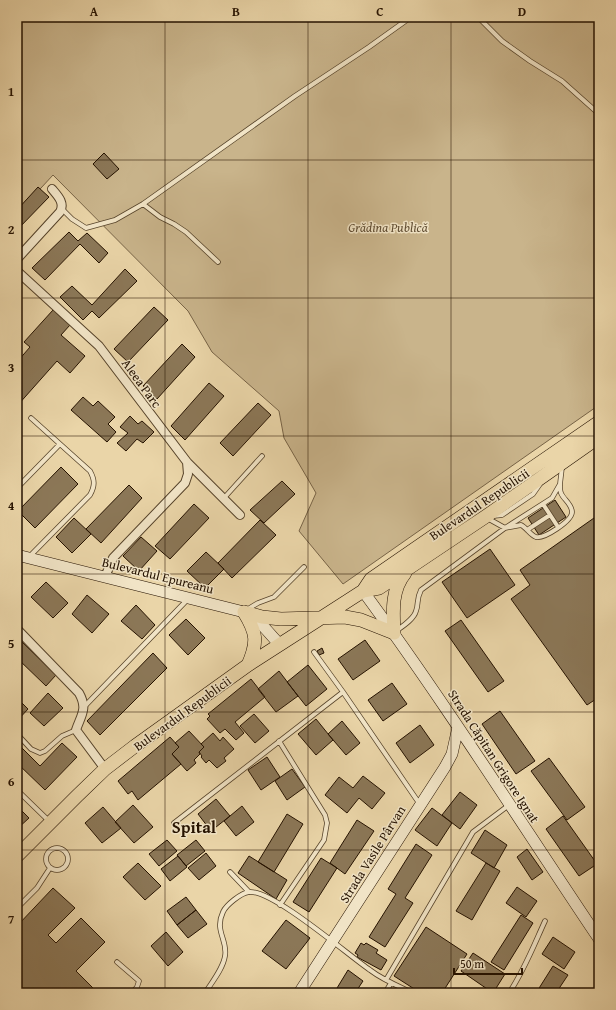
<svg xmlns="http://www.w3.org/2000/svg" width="616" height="1010" font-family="'Gentium Book Plus',serif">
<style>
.green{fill:#c9b48b;stroke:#776346}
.building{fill:#8b7757;stroke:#251200}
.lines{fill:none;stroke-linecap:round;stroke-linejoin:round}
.lane-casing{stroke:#56432a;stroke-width:5.5}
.street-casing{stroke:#56432a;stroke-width:10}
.secondary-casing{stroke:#251200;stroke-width:12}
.primary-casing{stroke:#251200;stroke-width:14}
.lane{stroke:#f1e4c6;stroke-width:4}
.street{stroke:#f1e4c6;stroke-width:8}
.secondary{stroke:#f1e4c6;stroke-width:11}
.primary{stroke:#ead5a8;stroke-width:13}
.grid{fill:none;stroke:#251200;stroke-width:1;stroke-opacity:0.55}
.labels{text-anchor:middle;stroke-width:3;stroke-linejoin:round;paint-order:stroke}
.park-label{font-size:13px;font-style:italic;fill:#5e4b31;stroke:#f1e4c6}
.street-label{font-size:13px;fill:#251200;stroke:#f1e4c6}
.district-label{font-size:17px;font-weight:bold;fill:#251200;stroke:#f1e4c6}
.neatline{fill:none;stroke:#251200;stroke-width:1.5}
.grid-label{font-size:13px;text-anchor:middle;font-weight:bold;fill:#251200}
</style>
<rect width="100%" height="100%" fill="#ead5a8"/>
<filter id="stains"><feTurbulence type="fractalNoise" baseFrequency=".005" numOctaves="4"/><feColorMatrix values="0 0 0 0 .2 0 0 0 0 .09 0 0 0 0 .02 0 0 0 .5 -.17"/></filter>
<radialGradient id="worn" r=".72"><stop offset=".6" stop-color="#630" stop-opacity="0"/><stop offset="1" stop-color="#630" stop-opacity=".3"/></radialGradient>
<path class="green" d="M17,17H599V405L343,584L299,531L316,493L284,438L279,411L212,352L188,311L53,175L17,214Z"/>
<path class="building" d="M104,153L119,169L107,179L93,164Z
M38,187L49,197L17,230L19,233L17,235V210Z
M69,232L78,241L87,233L108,253L99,263L80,244L45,280L32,268Z
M125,269L137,281L99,318L92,311L83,320L60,297L72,286L92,305Z
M154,307L168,320L128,362L114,349Z
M53,310L70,325L61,335L85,356L70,373L57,361L17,406V362L30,347L24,342Z
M182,344L195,357L157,399L143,386Z
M209,383L224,396L185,440L171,426Z
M83,397L93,406L98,401L115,417L108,424L116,432L107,442L71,410Z
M258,403L271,415L233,456L220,443Z
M130,416L138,424L142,421L154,432L143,443L137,439L126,451L117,443L128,433L120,427Z
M61,467L78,484L35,528L18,511Z
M282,481L295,494L264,523L250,510Z
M129,485L142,498L101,543L86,529Z
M555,500L566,517L539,535L528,518Z
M194,504L209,518L170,559L155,546Z
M74,518L91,534L72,553L56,537Z
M594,518L599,525V697L587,705L511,599L530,585L520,570Z
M260,520L276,535L232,578L218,563Z
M141,537L157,551L139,571L123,556Z
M490,549L515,585L467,618L442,582Z
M206,552L224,569L205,588L187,571Z
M46,582L68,603L53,618L31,597Z
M17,587L22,592L17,598Z
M87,595L109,614L92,633L72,614Z
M136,605L155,625L142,639L121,621Z
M186,619L205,638L188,655L169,635Z
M461,620L504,681L488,692L445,631Z
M19,639L56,675L46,686L17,658V641Z
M365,640L380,661L353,680L338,659Z
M322,648L324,653L319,655L317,651Z
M153,653L167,668L100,735L87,721Z
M308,665L327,689L306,706L287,682Z
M279,671L298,696L276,712L258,689Z
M251,679L265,697L235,722L244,733L236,740L225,729L220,733L207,719L210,716L208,714Z
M392,683L407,704L383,721L368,700Z
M48,693L63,708L44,726L30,713Z
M17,698L28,709L17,721Z
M500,711L535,761L516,774L482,724Z
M254,714L269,731L255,743L240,726Z
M316,719L333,740L316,755L298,734Z
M342,721L360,743L346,755L328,734Z
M420,725L434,745L410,763L396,743Z
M189,731L204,747L199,752L200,754L194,760L196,763L187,771L172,754L179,747L175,743Z
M213,733L220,741L223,737L234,749L224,758L226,761L217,768L209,760L206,763L201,757L202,756L199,752L204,747L201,744Z
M170,737L179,747L172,754L181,764L138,800L132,791L128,794L118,781Z
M17,743L40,766L62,743L77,757L45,790L17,763Z
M267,757L280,777L261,790L248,770Z
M549,758L585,807L567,820L531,771Z
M292,769L305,787L287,800L275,781Z
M363,776L385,793L372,809L359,798L347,813L325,795L339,777L353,788Z
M460,792L477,805L460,829L442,815Z
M216,799L230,816L211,831L198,814Z
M133,805L153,827L134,843L115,822Z
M17,806L29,818L17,829Z
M242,806L254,822L236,836L224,821Z
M103,807L121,828L102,843L85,823Z
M432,808L452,823L437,846L415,830Z
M287,814L303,824L274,872L258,862Z
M563,816L597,864L579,876L546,829Z
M357,820L374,831L345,874L330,863Z
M485,830L507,845L494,868L471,853Z
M167,840L177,851L159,866L149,854Z
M196,840L205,851L186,866L177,855Z
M416,844L432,855L405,898L413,903L385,947L369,937L396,894L388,889Z
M527,849L543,872L532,880L517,857Z
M206,853L216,866L199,880L188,868Z
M178,856L187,867L170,881L161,869Z
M249,856L287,880L276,899L238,873Z
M321,858L337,868L309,912L293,902Z
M138,863L161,886L145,900L123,877Z
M486,863L500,871L472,920L456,911Z
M517,887L537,901L526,917L506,903Z
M53,888L75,908L48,935L56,943L81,918L105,942L76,971L98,993H64L59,988L55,993H17V926Z
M186,897L196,910L177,925L167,911Z
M196,910L207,924L188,938L177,925Z
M521,915L533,923L504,970L491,962Z
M286,920L310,938L286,969L262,951Z
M426,927L467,954L442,993L419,992L394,976Z
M166,932L183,952L168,966L151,946Z
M553,937L575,952L564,969L542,954Z
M361,943L364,945L366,943L378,950L376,953L387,960L381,970L357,957L358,955L355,953Z
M473,953L505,974L493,993L461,971Z
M553,966L568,975L556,993H536Z
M348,970L363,981L355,993H334Z"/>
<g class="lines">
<g class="lane-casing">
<path id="lane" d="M478,17L502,41L530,61L562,81L599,114
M143,204L160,217L174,224L186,232L218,262
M62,209L72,219L86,228L115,220L143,204L295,96L369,47L411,17
M17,488L59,445
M224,498L262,456
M543,504L558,527
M493,516L502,515L533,494L540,484
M487,518L505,528L552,498L560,484L562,467
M527,530L550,515
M29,557L90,495C95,486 95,480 90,471L31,418
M248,609L258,603L274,597L304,567
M396,631C403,626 414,619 416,611C419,603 416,600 421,590L505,528L521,525C527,528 530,535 536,537C544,539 572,521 572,512C572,504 563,499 561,493C560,491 560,487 560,484
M314,652L343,692
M84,707L187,600
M17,734L31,749L40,753L45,751L62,736L76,730
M279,741L325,815L327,823L324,840L280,905
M17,790L50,822
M174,823L343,692L419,803
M46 859a11 11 0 1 1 22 0a11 11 0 1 1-22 0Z
M230,872L249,892
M17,908L37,888L50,868
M117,962L139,981L137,987L132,993
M386,980L473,832L509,805
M205,993C212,982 223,969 225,956C228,940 214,931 223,912C226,905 241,893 249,892C272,889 348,955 370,970C383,980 398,986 413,993
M385,993L391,983
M509,993C524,971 534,945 545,921"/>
</g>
<g class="street-casing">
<path id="street" d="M17,259L60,212C65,203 58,196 52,189
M17,271L99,346L187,462L240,515
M105,577L113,558L185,483L188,474L187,462
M17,629L79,693C88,709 81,715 76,730L105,769"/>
</g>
<g class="secondary-casing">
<path id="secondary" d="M17,555L244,612L263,626L280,645
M363,591C446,704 521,823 599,939
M299,993L445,767L452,754L458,727"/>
</g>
<g class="primary-casing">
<path id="primary" d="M363,591L379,588L485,517L599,437
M244,612L262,617L281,619L345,617L361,620L394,633C393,612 391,590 405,573
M244,612C257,633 258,642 248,665
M17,856L77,796L105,769L135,746L248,665L363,591L371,579L599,422"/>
</g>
<use href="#lane" class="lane"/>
<use href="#street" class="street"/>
<use href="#secondary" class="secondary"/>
<use href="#primary" class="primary"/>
</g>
<path class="grid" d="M165,17V993M308,17V993M451,17V993M17,160H599M17,298H599M17,436H599M17,574H599M17,712H599M17,850H599"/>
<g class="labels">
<g class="park-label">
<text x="388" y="232">Grădina Publică</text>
</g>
<g class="street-label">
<text transform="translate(142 383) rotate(54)" y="5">Aleea Parc</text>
<text transform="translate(479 504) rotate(-34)" y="5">Bulevardul Republicii</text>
<text transform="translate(158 575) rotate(14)" y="5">Bulevardul Epureanu</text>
<text transform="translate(182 713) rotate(-36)" y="5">Bulevardul Republicii</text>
<text transform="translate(494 756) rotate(57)" y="5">Strada Căpitan Grigore Ignat</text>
<text transform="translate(372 854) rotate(-58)" y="5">Strada Vasile Pârvan</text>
</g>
<g class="district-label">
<text x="194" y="833">Spital</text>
</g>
</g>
<rect width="616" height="1010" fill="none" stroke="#ead5a8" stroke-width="44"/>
<path d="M454 968v6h68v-6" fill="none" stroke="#251200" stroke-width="2"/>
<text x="460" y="968" font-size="12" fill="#251200" stroke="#f1e4c6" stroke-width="3" paint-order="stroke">50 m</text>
<rect x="22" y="22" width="572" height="966" class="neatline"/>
<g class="grid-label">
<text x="94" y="16">A</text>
<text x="236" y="16">B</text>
<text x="380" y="16">C</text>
<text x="522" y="16">D</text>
<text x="11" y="96">1</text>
<text x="11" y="234">2</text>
<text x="11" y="372">3</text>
<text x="11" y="510">4</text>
<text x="11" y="648">5</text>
<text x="11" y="786">6</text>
<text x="11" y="924">7</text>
</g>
<rect width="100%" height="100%" filter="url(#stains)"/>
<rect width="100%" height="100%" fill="url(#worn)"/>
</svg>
